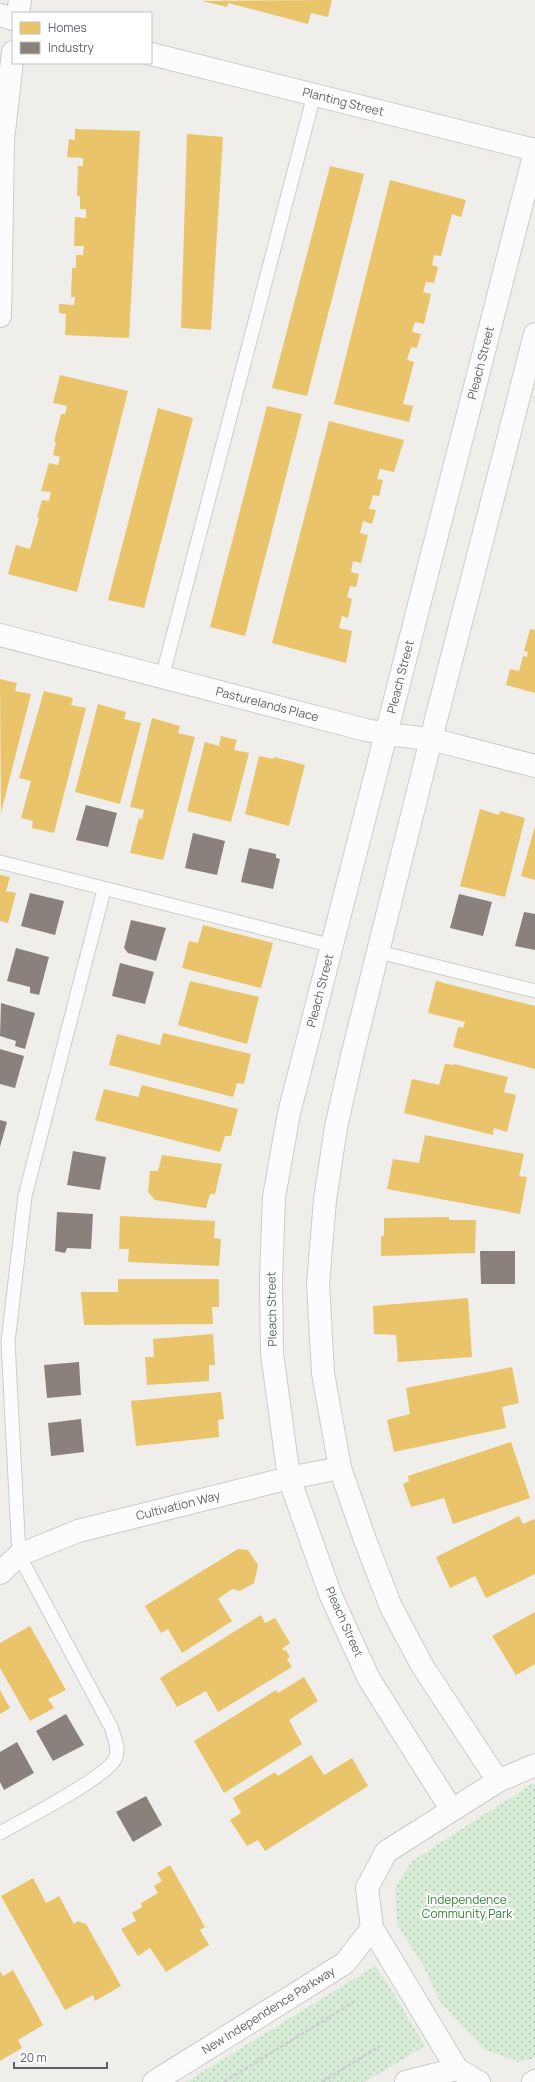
<svg xmlns="http://www.w3.org/2000/svg" width="535" height="2082" font-family="Manrope,sans-serif">
<style>
.grass{fill:url(#grass-dots)}
.homes{fill:#e9c46a}
.industry{fill:#8a817c}
.lines{fill:none;stroke-linecap:round;stroke-linejoin:round}
.lane-casing{stroke:#cbcccc;stroke-width:15}
.street-casing{stroke:#cbcccc;stroke-width:24}
.secondary-casing{stroke:#cacacb;stroke-width:24}
.path{stroke:#cacfcc;stroke-width:2.5;stroke-dasharray:4 2;stroke-linecap:butt}
.lane{stroke:#fdfcfc;stroke-width:13}
.street{stroke:#fdfcfc;stroke-width:22}
.secondary{stroke:#fdfcfc;stroke-width:22}
.labels{text-anchor:middle;stroke-width:4;stroke-linejoin:round;paint-order:stroke}
.street-label{font-size:12px;fill:#5f6368;stroke:#fff}
.park-label{font-size:12px;fill:#348238;stroke:#fff}
</style>
<defs>
<pattern id="grass-dots" width="8" height="8" patternUnits="userSpaceOnUse"><rect width="8" height="8" fill="#d8ebd6"/><path d="M2 2h.1M6 6h.1" fill="none" stroke="#b2c2b1" stroke-width="1.8" stroke-linecap="round"/></pattern>
</defs>
<rect width="100%" height="100%" fill="#efeeea"/>
<path class="grass" d="M532,1784H535V2058L518,2062L485,2050L440,2002L424,1967L397,1924L395,1888L412,1861Z
M375,1966L389,1986L425,2046L365,2082H186Z"/>
<path class="homes" d="M332,0L328,17L311,13L308,24L228,3L227,7L202,1Z
M75,129L140,131L129,338L65,335L66,314L59,313V304L74,305L75,297H71L72,268H76V255H83L84,246H74L75,217L86,218V209H80V196H77L78,166H83V158L67,157L69,139L75,140Z
M187,134L223,137L211,330L181,328Z
M330,166L364,174L307,396L272,388Z
M390,180L466,200L461,217L452,214L441,256L434,255L432,265L438,267L434,283L426,282L423,292L431,294L424,324L415,322L412,332L421,334L417,348L411,347L407,360L414,362L403,404L413,406L409,422L334,404Z
M60,375L128,391L77,592L8,574L16,545L30,549L39,518L37,517L42,500L49,501L51,492L41,491L49,463L58,465L60,457L53,455L56,442H54L61,414H65L67,406L53,403Z
M267,406L302,414L245,636L210,627Z
M158,408L193,418L144,608L108,600Z
M329,421L404,440L394,472L380,469L377,479L383,480L379,496L373,495L369,509L376,510L372,524L363,521L360,533L368,535L361,563L353,561L351,572L359,574L356,587L350,586L347,597L352,599L348,618L342,616L339,628L352,631L346,663L272,643Z
M530,629L535,630V693L506,685L510,669L519,671L523,656L529,657L527,655L528,652L524,651Z
M0,679L17,683L15,691L31,694L1,813Z
M44,691L73,698L71,705L86,708L54,833L32,828L33,821L21,818L31,781L19,778Z
M98,704L126,712L124,719L141,723L120,804L75,792Z
M152,718L180,726L178,733L195,737L163,860L130,853L139,818L142,819L144,810L130,807Z
M221,736L237,740L234,750L249,753L231,822L187,811L205,742L219,746Z
M259,756L274,759V757L305,765L289,826L245,814Z
M480,809L499,815L500,811L525,818L505,897L460,886Z
M535,826V880L521,876Z
M0,875L10,877L6,891L16,893L8,923L0,921Z
M203,925L273,943L261,988L182,968L189,941L198,943Z
M190,981L259,997L247,1044L178,1025Z
M436,981L535,1006V1069L453,1047L458,1027L463,1028L465,1022L428,1013Z
M163,1033L251,1054L244,1084L237,1083L233,1097L109,1065L117,1034L160,1045Z
M445,1064L453,1065L454,1064L508,1077L504,1092L516,1095L507,1132L494,1128L493,1135L404,1113L412,1079L439,1085Z
M142,1085L238,1109L231,1136H225L220,1152L95,1120L104,1089L138,1097Z
M425,1135L524,1154L519,1176L527,1177L520,1214L387,1189L393,1159L419,1163Z
M162,1155L222,1164L215,1194H210L206,1208L155,1200L148,1192L150,1171H158Z
M120,1216L215,1221L214,1238L221,1239L219,1266L128,1262L129,1249H119Z
M449,1217V1220H476L475,1253L381,1256V1236H384V1218Z
M118,1279H219V1307H212L213,1324L84,1325L81,1292H118Z
M468,1298L472,1357L398,1362L396,1335L374,1334L373,1306Z
M213,1334L215,1365H209V1381L147,1385L145,1357H154L153,1339Z
M512,1367L519,1403L502,1407L506,1428L394,1452L387,1420L410,1414L406,1388Z
M221,1392L224,1419L218,1420L219,1437L136,1446L131,1401Z
M511,1442L530,1498L453,1524L444,1498L411,1507L403,1484L409,1481L408,1476Z
M519,1516L523,1524L534,1519L535,1521V1574L486,1598L475,1576L450,1588L436,1557Z
M238,1549L248,1550L258,1565L254,1583L240,1591L232,1589L218,1599L232,1621L182,1653L168,1629L161,1633L145,1606Z
M535,1612V1664L516,1675L492,1636Z
M261,1615L265,1623L275,1618L290,1643L282,1649L284,1651L286,1650L290,1657L287,1659L292,1667L218,1712L206,1691L177,1707L160,1678Z
M30,1626L66,1690L48,1699L54,1708L30,1721L0,1668V1643Z
M304,1677L318,1701L289,1720L302,1744L224,1793L194,1741L276,1690L278,1693Z
M0,1690L10,1708L0,1714Z
M311,1755L324,1775L352,1758L368,1786L265,1851L258,1840L247,1846L230,1820L241,1813L233,1798L275,1772L278,1776Z
M170,1865L205,1927L200,1930L209,1945L166,1972L150,1948L138,1956L121,1929L136,1921L132,1913L142,1907L141,1903L158,1893L154,1886L162,1881L157,1873Z
M33,1878L46,1903L59,1896L74,1924L78,1921L86,1924L121,1986L95,2001L93,1995L65,2010L1,1896Z
M13,1970L43,2025L18,2040L22,2048L0,2061V1971L3,1976Z"/>
<path class="industry" d="M86,805L117,813L108,847L76,840Z
M193,833L225,841L217,875L185,868Z
M249,848L276,854V858L280,859L273,889L241,882Z
M30,893L64,901L55,935L21,926Z
M459,894L492,902L483,936L450,928Z
M524,912L535,914V950L515,946Z
M131,920L166,928L156,961L128,953L124,948Z
M16,948L49,957L39,995L30,993V987L7,981Z
M120,963L154,972L145,1004L112,996Z
M1,1003L35,1013L25,1049L15,1046L16,1041L0,1036Z
M0,1049L24,1056L15,1088L0,1084Z
M0,1120L7,1122L0,1147Z
M73,1151L106,1157L100,1190L67,1185Z
M57,1212L93,1214L91,1249L67,1248L65,1253L55,1251Z
M480,1251H515V1284H481Z
M79,1362L81,1395L47,1398L44,1365Z
M81,1419L84,1452L51,1456L48,1423Z
M66,1714L84,1745L53,1761L36,1731Z
M17,1742L34,1773L4,1790L0,1782V1752Z
M146,1796L162,1825L133,1842L116,1812Z"/>
<g class="lines">
<g class="lane-casing">
<path id="lane" d="M162,678L314,95
M0,862L333,946
M379,952L535,991
M0,1833C21,1821 110,1776 116,1757C119,1747 114,1737 111,1727L19,1555L8,1342L25,1196L104,890"/>
</g>
<g class="street-casing">
<g id="street">
<path d="M18,13L20,0"/>
<path d="M0,15L13,19"/>
<path id="s1" d="M151,54L535,150"/>
<path d="M0,316L3,140L13,52"/>
<path id="s2" d="M0,635L366,730L386,734L431,739L535,766"/>
<path id="s3" d="M0,1573L19,1555L78,1531L289,1478L340,1468"/>
<path d="M498,1781L423,1667L391,1607L365,1540L340,1468L323,1373L318,1284L325,1200L336,1127L352,1056L431,739L535,334"/>
<path id="s4" d="M451,1809L369,1679L331,1596L289,1478L272,1353L271,1278L274,1197L289,1113L535,152"/>
</g>
</g>
<g class="secondary-casing">
<g id="secondary">
<path id="s5" d="M154,2082L345,1963L372,1928"/>
<path d="M406,2082L457,2069"/>
<path d="M479,2082L457,2069L372,1928L367,1888L386,1852L498,1781L535,1765"/>
<path d="M533,2082L535,2081"/>
</g>
</g>
<path class="path" d="M224,2082L357,2000
M322,2082L380,2046"/>
<use href="#lane" class="lane"/>
<use href="#street" class="street"/>
<use href="#secondary" class="secondary"/>
</g>
<g class="labels">
<g class="street-label">
<text dy="4" stroke="none"><textPath href="#s1" startOffset="198">Planting Street</textPath></text>
<text dy="4" stroke="none"><textPath href="#s4" startOffset="1512">Pleach Street</textPath></text>
<text dy="4" stroke="none"><textPath href="#s4" startOffset="1188">Pleach Street</textPath></text>
<text dy="4" stroke="none"><textPath href="#s2" startOffset="276">Pasturelands Place</textPath></text>
<text dy="4" stroke="none"><textPath href="#s4" startOffset="864">Pleach Street</textPath></text>
<text transform="translate(272 1309) rotate(-91)" y="4">Pleach Street</text>
<text dy="4" stroke="none"><textPath href="#s3" startOffset="193">Cultivation Way</textPath></text>
<text transform="translate(344 1622) rotate(66)" y="4">Pleach Street</text>
<text dy="4" stroke="none"><textPath href="#s5" startOffset="135">New Independence Parkway</textPath></text>
</g>
<g class="park-label">
<text x="467" y="1904">Independence<tspan x="467" dy="14">Community Park</tspan></text>
</g>
</g>
<rect x="12" y="12" width="140" height="52" fill="#ffffff" stroke="#bfc1c3"/>
<rect x="20" y="22" width="20" height="12" fill="#e9c46a" stroke="#bfc1c3"/>
<text x="48" y="32" font-size="12" fill="#5f6368">Homes</text>
<rect x="20" y="42" width="20" height="12" fill="#8a817c" stroke="#bfc1c3"/>
<text x="48" y="52" font-size="12" fill="#5f6368">Industry</text>
<path d="M14 2062v6h93v-6" fill="none" stroke="#5f6368" stroke-width="2"/>
<text x="20" y="2062" font-size="12" fill="#5f6368" stroke="#ffffff" stroke-width="3" paint-order="stroke">20 m</text>
</svg>
